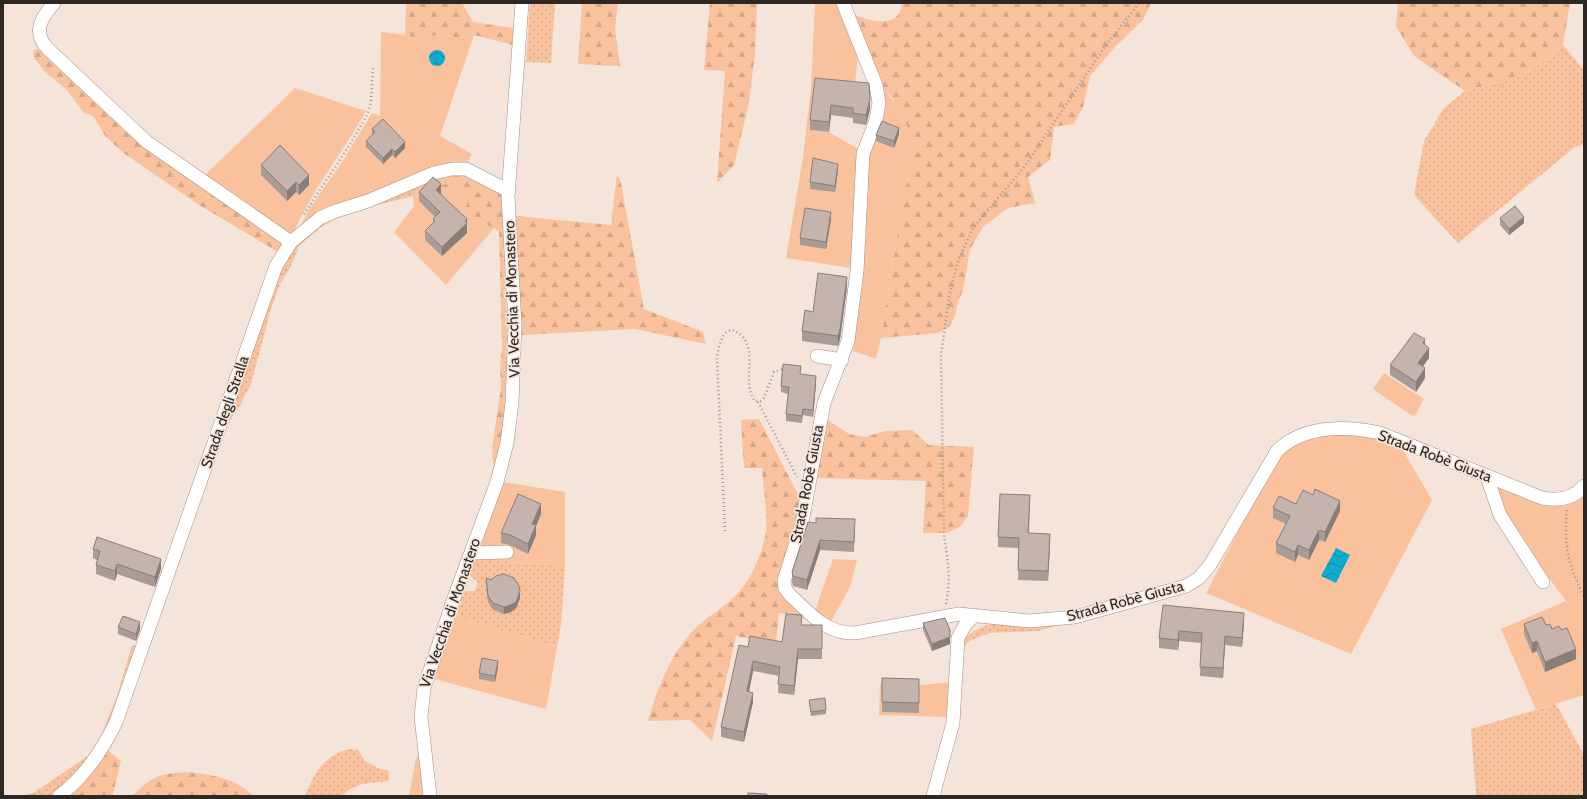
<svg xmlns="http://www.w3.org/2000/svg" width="1587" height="799" font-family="Cabin,sans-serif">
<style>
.grass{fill:url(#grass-dots)}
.forest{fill:url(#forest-firs)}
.garden{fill:#f9c29d}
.water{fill:url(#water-waves)}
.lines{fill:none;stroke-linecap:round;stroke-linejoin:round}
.minor-casing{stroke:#9f9187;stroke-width:14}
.path{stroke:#a1958e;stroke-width:2.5;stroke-dasharray:1 3;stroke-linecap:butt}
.minor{stroke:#fff;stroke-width:13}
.wall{fill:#a99b95}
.shaded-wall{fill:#8a7e79}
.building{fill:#c5b4ad;stroke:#8a7e79}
.labels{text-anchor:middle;stroke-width:3.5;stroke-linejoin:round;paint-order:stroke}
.street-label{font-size:15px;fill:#2e2824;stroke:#f4e4da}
</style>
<defs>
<pattern id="grass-dots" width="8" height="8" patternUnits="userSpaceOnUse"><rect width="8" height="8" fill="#f9c29d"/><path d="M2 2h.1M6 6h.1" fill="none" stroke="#d6a787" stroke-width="1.8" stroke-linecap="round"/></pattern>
<pattern id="forest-firs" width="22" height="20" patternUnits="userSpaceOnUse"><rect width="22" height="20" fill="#f9c29d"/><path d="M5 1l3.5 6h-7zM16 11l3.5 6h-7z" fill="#d6a787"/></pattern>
<pattern id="water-waves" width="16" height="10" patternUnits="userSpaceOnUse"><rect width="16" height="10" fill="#0eabd0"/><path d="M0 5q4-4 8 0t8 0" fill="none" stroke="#0e8ba9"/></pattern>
</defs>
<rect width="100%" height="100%" fill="#f4e4da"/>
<path class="grass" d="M530,3H555L551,63L526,62Z
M1563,45L1584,70V144L1575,147L1458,243L1414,195L1424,141L1444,108L1465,91L1504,81L1533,70Z
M457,171L441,188L433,180L428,181L413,196L346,213L321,227L299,246L291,266L280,284L271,309L251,384L237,411L225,427L279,269C287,253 298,238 313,227C329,214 347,212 366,205C396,193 424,176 457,171Z
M475,560L565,566L561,624L557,647L454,615L463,591H475L478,582L469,575Z
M1067,623L1038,631L989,633L969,641L959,652L961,644L967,636L976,630L990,624Z
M132,645L138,647L118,703L95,751L59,791L52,796H23L35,792L95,751L117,696Z
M1556,704L1584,755V796H1476L1471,729Z
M350,749L358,750L365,761L378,768L389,771V781C370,783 355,782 342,796H305C314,773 324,755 350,749Z"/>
<path class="forest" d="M406,3H462L473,22L514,28L513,45L474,35L458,38L447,35H435L422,40L405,35Z
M582,3H618L615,28L620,66L578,64Z
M710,3H757L755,53L749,103L734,165L717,183L725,71L704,70Z
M902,3H1151L1143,20L1115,47L1090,76L1083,107L1074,124L1054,127L1050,160L1028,177L1035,203L1008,208L983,227L970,249L963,291L958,301L955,316L949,327L938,333L881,338L903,194L912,169L893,99L884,89L855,15C872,22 900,29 902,3Z
M1398,3H1570L1563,45L1533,70L1504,81L1465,91L1414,56L1396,26Z
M35,49L43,50L124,125L286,242L278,252L199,205L125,154L106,137L93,116L84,113L67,90L46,73L35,59L33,52Z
M457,171L499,191L502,197L508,344L504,420L494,473L492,449L501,387L500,366L502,348L499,231L465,215L467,198L441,188Z
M617,174L621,183L644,309L703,332L706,344L635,329L522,335L516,216L611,225Z
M759,419L800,498L780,591L783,597L805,616L779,613L776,644L736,636L712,741L690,720L648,721C657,690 668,660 689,635C701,621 717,612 731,600C749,584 760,560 765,537C769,523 763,484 762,468H744L741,420Z
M826,419L849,434L864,437L886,431L912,430L929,445L974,447L968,516L960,527L947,533H923L926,481L815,478Z
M106,749L121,761L113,794L115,796H66Z
M185,772C209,774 235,777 253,796H130C138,793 141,786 148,782C159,774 172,773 185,772Z"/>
<path class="garden" d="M815,3H837L858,56L854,92L810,130L829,132L858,149L851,268L786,258L803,157L811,87Z
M381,32L405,35L422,40L435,35H447L458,38L474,35L440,136L472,154L465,166L299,230L308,211L344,159L372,113L380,116Z
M295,88L366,111C342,154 311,191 292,236L202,178Z
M884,89L899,109L906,123L911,137L913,153L912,169L903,194L881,338L876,359L853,351L862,289L867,179L870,156L885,97Z
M428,181L441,188L463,189L467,198L465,215L494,228L446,285L394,232L414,206L413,196Z
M1384,373L1424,399L1414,417L1373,389Z
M1347,434L1379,439L1401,447L1432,500L1351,654L1206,593L1265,480L1284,452L1299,443L1316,437Z
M503,482L565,492V566L475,560Z
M1495,485L1538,502L1582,496L1584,499V695L1536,710L1501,629L1566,601L1534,558L1504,511Z
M833,559L857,560L850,587L830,623L815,611Z
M454,615L557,647L546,709L431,678Z
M951,682L950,717L879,715L880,684L922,685Z
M418,756L421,758L424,796H409L416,758Z"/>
<path class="water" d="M429 58a8 8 0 1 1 16 0a8 8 0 1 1-16 0Z
M1336,548L1350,555L1336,583L1321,576Z"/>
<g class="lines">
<g class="minor-casing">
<path id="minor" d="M54,3C41,18 32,32 48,49L147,142L291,242
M843,3L876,85L879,103L876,120L863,154L857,271L848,341L824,403L802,523L784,581L785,588L790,595C811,614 826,634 855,633L959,614L1029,621L1075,617L1186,586L1199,578L1210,565L1277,451C1304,425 1346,426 1380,433L1542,498C1558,501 1573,499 1584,486
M817,356L842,360
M1487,477L1500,515L1543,582
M471,553L507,552
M59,796C85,777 102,751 116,722L276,266L291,242L320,218L333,212L368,201L434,173L452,169H466L509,191
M430,796L421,717L424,688L454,598L497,482L507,443L512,403L515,325L508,196L522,3
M933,796L953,723L958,638L965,625L975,615"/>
</g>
<path class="path" d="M304,214L349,146L367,115L371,103L373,67
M758,402L797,477
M1567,510C1563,544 1569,567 1584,597
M725,531L717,359C718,347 724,318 742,336C758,353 741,383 755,401H761L764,398L774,372L785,368
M946,604C951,583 948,557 944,537L941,355L949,297L958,261L973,228L1025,166L1104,48L1139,3"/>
<use href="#minor" class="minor"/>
</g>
<path class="wall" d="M815,78L870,109L866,125L853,123V118L831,115L829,132L810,130V120Z
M372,129L405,148L395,158L392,155L383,164L366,147V141L372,135Z
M899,134L894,148L876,141V135Z
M261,165L309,185L299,195L296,192L287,201L261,175Z
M838,170L835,192L810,189V182Z
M419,192L441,193V194L467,223V233L442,256L425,240V231L433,223V219L435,217L419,201Z
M1500,218L1524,223L1509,235L1500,225Z
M831,219L826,249L800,245V238Z
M847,287L840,339L838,346L802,341V331L813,312Z
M1425,345L1429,358L1423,366L1425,378L1416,392L1390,375V365Z
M801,374L816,383L813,417L803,415L802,423L786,421V414L788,394L781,392V386Z
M1296,504L1340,511L1325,542L1319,540L1309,560L1298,555L1295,562L1276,553V543L1286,524L1273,518V508Z
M1030,505L1029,533L1050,544L1048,581L1018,580L1019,548L998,547V537Z
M541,514L536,526V535L528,554L510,545L501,543V533Z
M808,522L855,529L854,552L820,550L807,590L793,586L792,582V572Z
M93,549L161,569L155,587L117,574L115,581L96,574V565L97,560L93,558Z
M486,578L520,598L516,608L511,612L504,614L493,610L488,602L486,585Z
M1163,605L1244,623L1242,647L1225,645L1223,678L1200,676L1201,643L1179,641L1178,650L1159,648V638Z
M923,623L950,636V644L932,651L923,630Z
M1524,624L1546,625L1552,629L1561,630L1576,659L1545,672L1537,651L1532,653L1524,634Z
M802,625H822V659H798L794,695L778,693L779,676L753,671L749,692L753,702L744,742L721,737V727L748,647L782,642Z
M118,627L140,629L136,641L118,634Z
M498,667L495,682L479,679V673Z
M882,678L919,679V713L882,712Z
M809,700L826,710V714L811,716Z"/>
<path class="shaded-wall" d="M870,99V109L866,125V115Z
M831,105V115L829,132V122Z
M899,128V134L894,148V141Z
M405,142V148L395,158V152Z
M392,149V155L383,164V158Z
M838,164V170L835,192V186Z
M309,175V185L299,195V185Z
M296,182V192L287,201V191Z
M441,184V193L436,199V190Z
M831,212V219L826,249V242Z
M1524,217V223L1509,235V229Z
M467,219V233L442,256V247Z
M847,277V287L840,339L838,346V336Z
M1425,339V349L1423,343Z
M1429,348V358L1418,373V363Z
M1425,368V378L1416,392V382Z
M816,376V383L813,417V410Z
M1340,501V511L1325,542V532Z
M541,504V514L536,526V535L528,554V544L532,524Z
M1319,530V540L1309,560V550Z
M1050,534V544L1048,581V571Z
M820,540V550L807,590V580Z
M1298,545V555L1295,562V552Z
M161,559V569L155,587V577Z
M117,564V574L115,581V571Z
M520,591V598L516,608L511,612L504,614V607Z
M1244,613V623L1242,647V638Z
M140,622V629L136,641V634Z
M950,630V644L932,651V644Z
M1179,631V641L1178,650V640Z
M1225,636V645L1223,678V668Z
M1537,641V651L1532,653V643Z
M798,649V659L794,695V686Z
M1576,649V659L1545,672V662Z
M498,661V667L495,682V676Z
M753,661V671L747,701V691Z
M753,693V702L744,742V732Z"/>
<path class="building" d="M815,78L869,83L870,99L866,115L853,113V108L831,105L829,122L810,120Z
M383,119L405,142L395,152L392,149L383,158L366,141L375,132L372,129Z
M882,121L899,128L894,141L876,135Z
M280,145L309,175L299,185L296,182L287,191L261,165Z
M813,158L838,164L835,186L810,182Z
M433,177L441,184L436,190L467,219L465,221L467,223L442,247L425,231L435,221L433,219L440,212L419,192Z
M1515,206L1524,217L1509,229L1500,218Z
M805,208L831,212L826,242L800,238Z
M818,273L847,277L840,329L838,336L802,331L805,310L813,312Z
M1414,333L1425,339L1423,343L1429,348L1418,363L1425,368L1416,382L1390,365Z
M783,364L801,366L800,374L816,376L813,410L803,409L802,416L786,414L789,387L781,386Z
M1315,489L1340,501L1325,532L1319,530L1309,550L1298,545L1295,552L1276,543L1290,516L1273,508L1279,496L1296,504L1303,490L1313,495Z
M518,494L541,504L532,524L536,525L528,544L510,535L501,533Z
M1000,494L1030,495L1028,533L1050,534L1048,571L1018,570L1019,538L998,537Z
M816,518L855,519L854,542L820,540L807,580L793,576L792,572L808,522L816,523Z
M97,537L161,559L155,577L117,564L115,571L96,565L100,551L93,549Z
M504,574L514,578L519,586L520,591L516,602L511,605L504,607L493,603L488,596L486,578L491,580L496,576Z
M1163,605L1244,613L1242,638L1225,636L1223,668L1200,667L1202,633L1179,631L1178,640L1159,638Z
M786,614L802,615L801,625H822V649H798L794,686L778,684L780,667L753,661L747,691L753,693L744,732L721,727L739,645L748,647L750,636L782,642Z
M123,616L140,622L136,634L118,627Z
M1542,617L1546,625L1550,624L1552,629L1559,626L1561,630L1567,628L1576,649L1545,662L1537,641L1532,643L1524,624Z
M945,618L950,630V637L932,644L923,623Z
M482,658L498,661L495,676L479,673Z
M882,678L919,679V703L882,702Z
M825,698L826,710L811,712L809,700Z
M748,793L767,794V796H748Z"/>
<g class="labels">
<g class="street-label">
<text transform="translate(512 299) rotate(-92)" y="5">Via Vecchia di Monastero</text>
<text transform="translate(225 412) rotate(-71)" y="5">Strada degli Stralla</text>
<text transform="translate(1435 456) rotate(21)" y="5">Strada Robè Giusta</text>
<text transform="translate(807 484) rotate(-79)" y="5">Strada Robè Giusta</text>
<text transform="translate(1125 601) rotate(-15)" y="5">Strada Robè Giusta</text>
<text transform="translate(450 613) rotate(-71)" y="5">Via Vecchia di Monastero</text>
</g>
</g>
<rect width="1587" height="799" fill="none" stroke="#2e2824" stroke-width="8"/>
</svg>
